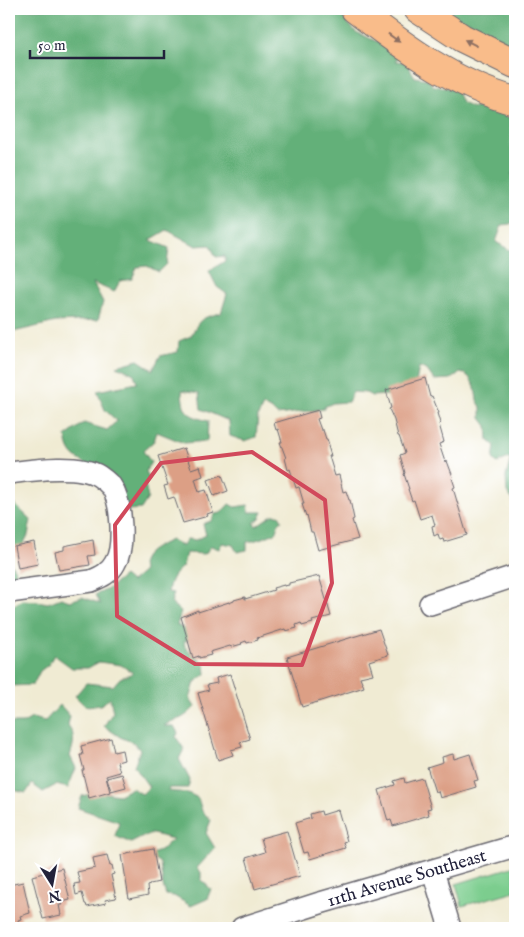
<svg xmlns="http://www.w3.org/2000/svg" width="524" height="937" font-family="'IM FELL English',serif">
<style>
.green{fill:#7bcd8e;stroke:#4e7864}
.forest{fill:#64b079;stroke:#43695a}
.building{fill:#dc9f85}
.lines{fill:none;stroke-linecap:round;stroke-linejoin:round}
.minor-casing{stroke:#6a6870;stroke-width:24}
.highway-casing{stroke:#6a6870;stroke-width:30}
.minor{stroke:#fff;stroke-width:21}
.highway{stroke:#f9bc8a;stroke-width:28}
.oneway{fill:#8e6f62}
.marked{fill:none;stroke:#d1495b;stroke-width:4;stroke-linejoin:round}
.labels{text-anchor:middle;stroke-width:4.5;stroke-linejoin:round;paint-order:stroke}
.street-label{font-size:18px;fill:#22223b;stroke:#fff}
</style>
<rect width="100%" height="100%" fill="#fff"/>
<filter id="ink" filterUnits="userSpaceOnUse"><feTurbulence type="fractalNoise" baseFrequency=".02" numOctaves="2"/><feDisplacementMap in="SourceGraphic" scale="10" xChannelSelector="R" yChannelSelector="G"/><feConvolveMatrix kernelMatrix="1 2 1 2 8 2 1 2 1" color-interpolation-filters="sRGB"/></filter>
<filter id="wash" filterUnits="userSpaceOnUse"><feTurbulence type="fractalNoise" baseFrequency=".0096" numOctaves="4" result="noise"/><feDisplacementMap in="SourceGraphic" scale="20" xChannelSelector="R" yChannelSelector="G"/><feGaussianBlur stdDeviation="1.12" result="paint"/><feColorMatrix in="noise" values="0 0 0 0 0 0 0 0 0 0 0 0 0 0 0 0 0 1.4 0 .05"/><feComposite in="paint" operator="in"/></filter>
<g filter="url(#wash)">
<rect width="100%" height="100%" fill="#f0ebd3"/>
<path class="green" d="M515,866V891L462,906L456,884Z"/>
<path class="forest" d="M9,9H319L327,14L338,12L356,32L380,43L399,57L395,61L406,62L415,77L427,79L434,86L456,89L462,103L473,108L490,107L492,111H502L509,118L515,117V172L511,174L515,176V221L510,224L502,225L496,242L515,253V512L513,500L507,493L506,477L511,457L497,463L493,459L495,446L488,440L487,426L481,418V407L477,400L475,387L469,377L465,374L459,373L451,379L434,380L427,370L419,367L414,393L372,396L366,393L353,392L348,402L333,403L324,407V409L277,415L271,409L263,406L258,416L256,437L245,441L230,436L229,421L201,409L199,393L182,390C183,413 187,415 208,421L207,441L184,443L157,432L154,441L143,451L151,462L146,471L149,479L145,484L148,498L141,509L128,510L83,462C70,455 68,449 66,436L84,423L107,430L117,421L105,410L97,391L137,383L134,374L117,366L138,360L153,370L160,356L178,352L179,341L191,336C200,318 201,318 221,313L227,294L217,287L209,271L225,261V256L216,257L210,245L196,246L167,230L150,240L169,248L167,264L159,272L147,266L137,267L132,279L120,281L114,292L93,283L103,302L98,320L56,322L9,333Z
M418,9H515V64Z
M9,495H11L13,503L31,520L28,535L21,549L9,552V558Z
M229,504L235,507L248,505L249,512H263L260,518L254,523L256,526L272,515H279L282,520L278,524L277,532C269,536 255,541 247,542V550L237,552L233,545L222,543L219,549L211,546L205,554L186,553L183,566C173,575 170,579 168,592L174,593L171,603L181,612L177,625L188,631L194,640L184,641L185,647L205,664L206,674L195,682L190,699L195,707C191,711 185,717 179,719C171,722 171,721 164,726H174L178,733L176,737L184,749L179,759L190,780L188,788H169L168,791L188,793L198,798L202,811L211,820L206,833L215,848L197,868L201,872V880L211,889L207,899L191,906L174,896L166,895L163,886L160,863L149,855L160,851L173,839L153,834H149L131,843L115,836L119,822L78,808L82,796L98,792L119,795L132,788L142,794L149,787L134,766L140,750L134,743L120,737L104,726L113,712L110,698L101,705L85,706L75,696L86,683L113,686L120,678L133,673L121,665L99,662L88,668H72L54,655L48,665L40,671L33,685L9,686V608L22,600L37,601L48,603L61,598L70,601L82,597L101,604L95,595L108,589L124,576L131,582L143,572C143,571 142,564 142,563C143,552 162,544 171,540L182,546L187,539L196,540L206,535L203,524L211,521L215,514L221,513Z
M9,560L16,572V582L9,585Z
M60,705L70,716L68,725C76,736 74,743 70,756L76,768L68,788L56,785L43,792L32,784L26,793L9,789V723H23L32,718L45,721Z"/>
<g id="blocks">
<path class="building" d="M425,378L430,397L432,396L439,413H437L440,423L439,424L444,442L439,444L445,462L447,461L453,477L452,478L455,487L453,488L467,535L444,542L443,539L440,540L438,534L434,536L432,526L435,525L432,515L420,519L414,500L412,501L408,489H409L404,474L405,473L400,455L405,453L399,436H398L394,420L389,409L391,408L386,390Z
M318,410L320,418L317,419L321,430H323L326,439H327L329,445L328,446L331,456H329L335,476L339,475L343,492L346,491L349,500H350L354,519L352,520L358,539L318,550L313,532H311L307,515L306,516L302,504H304L299,487L296,488L290,469L288,470L285,458H286L280,442H282L278,429L276,430L274,423Z
M184,448L191,469L200,466L203,476L195,479L199,492L206,490L213,512L207,514L208,516L183,523L174,497L168,499L164,486L168,485L158,456Z
M222,475L228,491L214,496L208,480Z
M93,540L95,555L88,556L90,565L59,570L55,552L64,550V546Z
M34,542L38,564L18,568L14,546Z
M319,576L331,616L312,621L313,623L302,626L301,623L296,625L297,628L286,631L285,629L257,638L258,640L247,643L246,641L241,643L242,644L231,647L230,646L210,652L211,655L199,658V656L193,658L181,617L198,610V612L229,602V603L234,601V600L245,597V599L274,590L273,588L284,585V586L289,585V583Z
M379,629L388,655L369,661L373,674L360,677L364,687L302,707L287,657Z
M230,674L250,739L240,742L242,747L231,750L233,755L218,760L198,693L209,690L207,685L217,683L216,678Z
M111,738L114,752L122,750L124,760L117,762L120,772L106,776L110,792L89,798L82,770H84L80,755H83L81,746Z
M453,754L454,759L470,754L478,780L474,781L476,787L440,798L438,791L435,792L427,767L443,762L442,757Z
M122,774L126,787L111,791L107,778Z
M404,778L405,783L422,778L431,808L427,809L429,815L393,826L391,820L388,821L379,790L395,785L394,781Z
M338,810L347,841L344,842L346,848L310,859L308,852L304,853L295,823L311,818L310,814L321,811L322,815Z
M287,831L300,876L255,889L246,858L265,852L261,838Z
M153,849L159,882L150,884V885L147,886L148,895L129,899L122,855Z
M107,855L110,866L112,865L114,874L111,875L116,898L105,900L106,903L87,907L86,904H85L82,893L76,895L74,884L80,883L77,872L95,868L93,858Z
M62,868L70,900L62,902V905H59L61,915L43,919L32,876Z
M23,882L30,913L20,916L21,919L18,920L20,928H9V885Z"/>
</g>
</g>
<g filter="url(#ink)">
<use href="#blocks" fill-opacity="0" stroke="#6a6870" stroke-width="1"/>
<g class="lines">
<g class="minor-casing">
<g id="minor">
<path d="M9,473C32,470 79,463 99,476C102,478 108,483 111,486C122,501 125,547 115,563C110,573 101,577 91,581L9,592"/>
<path d="M430,604L515,576"/>
<path d="M433,871L450,928"/>
<path id="s1" d="M242,928L320,903L515,846"/>
</g>
</g>
<g class="highway-casing">
<path id="highway" d="M355,9C404,47 455,85 515,101
M418,9L462,38L515,64"/>
</g>
<use href="#minor" class="minor"/>
<use href="#highway" class="highway"/>
</g>
<defs><path id="oneway-solid" d="M-6-.8H1V-3.2L6.5 0L1 3.2V.8H-6Z" transform="scale(1.25)"/></defs>
<g class="oneway">
<use href="#oneway-solid" transform="translate(394 38) rotate(36)"/>
<use href="#oneway-solid" transform="translate(471 43) rotate(-153)"/>
</g>
</g>
<path class="marked" d="M252,452L325,500L332,583L302,665L195,664L117,616L115,525L161,463Z"/>
<g class="labels">
<g class="street-label">
<text dy="6" stroke="none"><textPath href="#s1" startOffset="172">11th Avenue Southeast</textPath></text>
</g>
</g>
<rect width="524" height="937" fill="none" stroke="#fff" stroke-width="30"/>
<g transform="translate(52 884) rotate(169)" stroke="#ffffff" stroke-width="4" paint-order="stroke">
<path d="M0-4L9 19L0 12L-9 19Z" fill="#22223b"/>
<text y="-8" font-size="14" font-weight="bold" text-anchor="middle" fill="#22223b">N</text>
</g>
<path d="M30 50v8h134v-8" fill="none" stroke="#22223b" stroke-width="2.5"/>
<text x="38" y="50" font-size="15" fill="#22223b" stroke="#ffffff" stroke-width="4" paint-order="stroke">50 m</text>
</svg>
